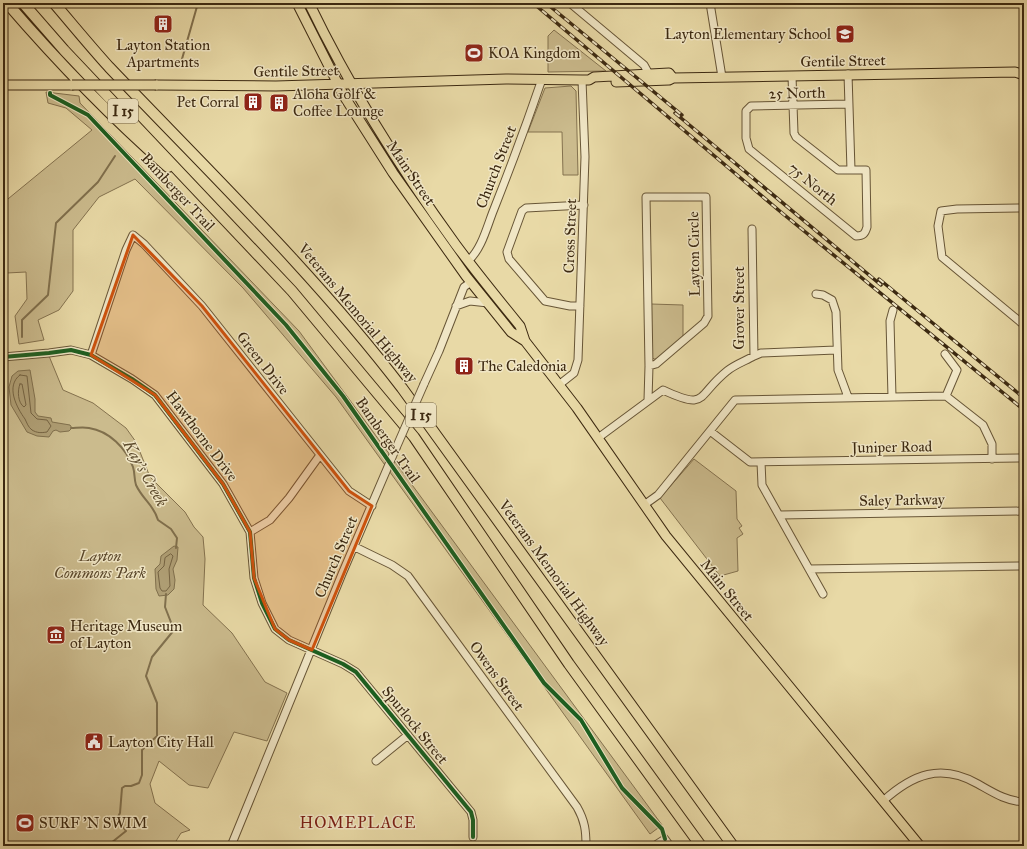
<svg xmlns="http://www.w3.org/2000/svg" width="1027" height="849" font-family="'IM FELL Great Primer',serif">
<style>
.green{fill:#cbbb8d;stroke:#84724f}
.water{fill:#ae9d73;stroke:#806f4c}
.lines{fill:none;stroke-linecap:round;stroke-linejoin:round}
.shore{stroke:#756342;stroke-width:1}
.stream{stroke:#806f4c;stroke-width:2}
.minor-casing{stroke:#675536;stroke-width:9}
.major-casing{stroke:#3c2911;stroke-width:11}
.highway-casing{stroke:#3c2911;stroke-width:12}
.minor{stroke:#f0e6c5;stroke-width:7}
.major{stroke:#e8d9a6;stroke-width:9}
.highway{stroke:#e8d9a6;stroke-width:10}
.rail-casing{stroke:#3c2911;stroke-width:3.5}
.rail{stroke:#f0e6c5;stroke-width:2;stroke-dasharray:6;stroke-linecap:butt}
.minor-bridge-casing{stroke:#675536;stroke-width:9;stroke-linecap:butt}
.major-bridge-casing{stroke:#3c2911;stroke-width:11;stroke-linecap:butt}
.minor-bridge{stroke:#f0e6c5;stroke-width:7}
.major-bridge{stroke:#e8d9a6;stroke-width:9}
.cycleway-casing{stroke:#f0e6c5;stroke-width:6}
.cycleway{stroke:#1b5e20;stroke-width:4}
.marked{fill:#ce520d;fill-opacity:0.2;stroke:#ce520d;stroke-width:3;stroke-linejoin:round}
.labels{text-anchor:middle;stroke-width:3;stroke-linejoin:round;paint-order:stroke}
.shield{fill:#f0e6c5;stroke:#726247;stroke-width:1}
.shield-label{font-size:14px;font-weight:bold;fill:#3c2911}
.poi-label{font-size:15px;fill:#3c2911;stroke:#f0e6c5;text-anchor:start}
.street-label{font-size:15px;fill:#3c2911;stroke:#f0e6c5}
.park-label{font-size:15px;font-style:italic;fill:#59462a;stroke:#f0e6c5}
.water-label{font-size:16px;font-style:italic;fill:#5e4c2e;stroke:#f0e6c5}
.neighbourhood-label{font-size:16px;letter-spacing:1px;fill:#7a1f14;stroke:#f0e6c5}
</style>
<rect width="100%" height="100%" fill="#e8d9a6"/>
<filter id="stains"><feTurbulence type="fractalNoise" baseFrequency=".005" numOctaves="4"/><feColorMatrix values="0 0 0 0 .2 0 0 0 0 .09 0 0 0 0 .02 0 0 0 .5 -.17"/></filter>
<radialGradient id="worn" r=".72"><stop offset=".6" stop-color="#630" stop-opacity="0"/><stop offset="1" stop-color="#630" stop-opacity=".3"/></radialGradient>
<path class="green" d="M554,30L606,71L548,72V36Z
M571,86L576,91L578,175H563L562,132H528L545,88Z
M46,92L79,96L80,103L299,331L662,825L650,834L336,397L243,288L135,179L99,197L73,230V291L59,310L38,320L44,340L19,344L15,316L27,299L26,272L7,273L3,203L92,130L66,108L48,103Z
M651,304L683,305V337L657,359H654L652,357Z
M49,356L63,390L93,403L126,428L136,442L150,477L185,512L194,527L203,537L205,559L203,605L232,633L265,682L287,693L267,741L234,732L208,788L189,785L159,761L150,784L155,803L190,830L181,833L173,846H3V360Z
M694,459L736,491L737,519L742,526L739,528L743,534L737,538L738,571L720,576L660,498Z"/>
<path class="water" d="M30,370L35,399V412L38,416L51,418L52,422L70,425L72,428L69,431L60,432L56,430L53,431L49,437L37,436L27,432L11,405L9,387L12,376L18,371Z
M174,546L178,547L177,560L173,569L175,580L174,589L168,595L159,596L156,589L155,569L160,564L161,556Z"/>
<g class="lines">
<path class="shore" d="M20,375L27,376L31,413L37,419L47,420L51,426L47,432C41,433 37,433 32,430C28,427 27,423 25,419C17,408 5,386 20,375Z
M20,384H22L26,405L24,407C18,403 17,391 20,384Z
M171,554L173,556L169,569L170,586L166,591H162L160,588L158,572L164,566L165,558Z"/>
<path class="stream" d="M180,66L198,3
M22,337V320L48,295L56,223L98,182L115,156
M71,428C76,428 83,427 89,428C109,431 126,448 133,467C135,473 134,479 136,485C143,500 154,505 158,520L171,529L177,538L176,548
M112,846L111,843L126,831L117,819L120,813L122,788L125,786H131L139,783L142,775V750L157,736V703L146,676L152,657L174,630L165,607L166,594"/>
<g class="minor-casing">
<path id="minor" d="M570,3L644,65L649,74
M710,3L722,77
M848,74L851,170
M792,76L794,133L796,137L838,170H866L867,227C865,234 863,236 856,236L749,149L746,138V111L751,106L848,104
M1024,208L957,209L941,211L938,226L942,257L1024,325
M468,261C482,249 487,226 494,209C511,166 527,123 542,79
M816,294L823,295L832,300L836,312L838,370L848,397
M456,306L470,301L488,303
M580,306H570L545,301L509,259L507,252L522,211L526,208L584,205
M945,354L957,370L946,396
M91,355L126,250L133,235L144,244L202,306L349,491L372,506
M754,356L761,353L836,350
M3,357L49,353L71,350L91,355L132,379L155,395L223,484L250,532L254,578L262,603L275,629L289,640L343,664L356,672L471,812L473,820V837
M424,384L439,351L464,287L471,282
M560,384L574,373L578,360L585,157L582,80
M892,397L890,321L893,310
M648,400L649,366L646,197H706L708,316L704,323L656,364L649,366
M710,431L750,462L1024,458
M598,438L663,390C708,411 696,396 727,371C734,365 745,361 754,356L752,229
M761,462L762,485L823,594
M644,505L658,495L735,400L946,396L983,425L992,444V459
M780,515L1024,511
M250,532L270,520L289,498L320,455
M355,547L392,565L408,576L577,807C585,821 586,831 586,846
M809,569L1024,566
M376,761L408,735
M883,801C913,774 941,763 978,784C994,793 1006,801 1024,802
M231,846L342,574L396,448
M654,846L665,839L670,846"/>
</g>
<g class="major-casing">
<path id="major" d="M297,3L344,96L393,173L466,276L511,332L525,341
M309,3C350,88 400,168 456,245C476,272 498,299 520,326L525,341L577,408L666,536L920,846
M616,82L669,80L673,78L1015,72L1024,75
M3,85H72
M156,85L276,86L506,79L582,80H589L594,77L669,73L673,78"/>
</g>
<g class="highway-casing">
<path id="highway" d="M7,3C57,61 110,116 168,167
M23,3L64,50L292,291L414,437L569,664L701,846
M54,3C72,24 90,46 109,67C209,172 314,273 402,388L733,846"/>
</g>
<use href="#minor" class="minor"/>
<use href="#major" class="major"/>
<use href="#highway" class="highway"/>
<g class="rail-casing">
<path id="rail" d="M533,3L782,213L1024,410
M546,3L682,115
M675,113L881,285
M879,279L1024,398"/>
</g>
<use href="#rail" class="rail"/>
<g class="minor-bridge-casing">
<path id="minor-bridge" d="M396,448L424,384"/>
</g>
<g class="major-bridge-casing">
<path id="major-bridge" d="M72,85H156"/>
</g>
<use href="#minor-bridge" class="minor-bridge"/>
<use href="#major-bridge" class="major-bridge"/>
<g class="cycleway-casing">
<path id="cycleway" d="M50,93V95L88,115L286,325L343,396L544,683L581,720L622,788L662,829L665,839
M3,357L49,353L71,350L91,355L132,379L155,395L223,484L250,532L254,578L262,603L275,629L289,640L343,664L356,672L471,812L473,820V837"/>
</g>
<use href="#cycleway" class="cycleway"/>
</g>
<path class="marked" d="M133,235L202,306L349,491L372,506L312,650L289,640L275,629L254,578L250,532L223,484L155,395L91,355Z"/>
<defs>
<g id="building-square" transform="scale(1)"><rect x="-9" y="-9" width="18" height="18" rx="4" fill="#8f2418" stroke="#f0e6c5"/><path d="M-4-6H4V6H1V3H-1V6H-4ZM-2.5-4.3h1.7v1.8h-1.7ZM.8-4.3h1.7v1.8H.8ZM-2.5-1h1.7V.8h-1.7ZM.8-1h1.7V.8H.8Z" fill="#fff"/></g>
<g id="school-square" transform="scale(1)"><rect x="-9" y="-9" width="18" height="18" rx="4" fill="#8f2418" stroke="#f0e6c5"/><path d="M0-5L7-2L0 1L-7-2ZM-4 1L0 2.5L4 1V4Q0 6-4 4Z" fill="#fff"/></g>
<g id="stadium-square" transform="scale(1)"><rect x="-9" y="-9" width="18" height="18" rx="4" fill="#8f2418" stroke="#f0e6c5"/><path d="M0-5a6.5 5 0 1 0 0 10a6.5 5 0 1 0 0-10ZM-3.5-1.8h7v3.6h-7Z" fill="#fff"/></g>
<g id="museum-square" transform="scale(1)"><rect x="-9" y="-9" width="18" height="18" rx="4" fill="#8f2418" stroke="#f0e6c5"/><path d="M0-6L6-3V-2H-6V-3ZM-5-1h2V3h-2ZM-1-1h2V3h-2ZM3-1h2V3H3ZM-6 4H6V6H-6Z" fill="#fff"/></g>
<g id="civic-square" transform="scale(1)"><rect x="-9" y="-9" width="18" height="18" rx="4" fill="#8f2418" stroke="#f0e6c5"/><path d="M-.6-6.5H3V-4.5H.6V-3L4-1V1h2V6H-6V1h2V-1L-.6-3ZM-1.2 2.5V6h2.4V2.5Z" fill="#fff"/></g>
</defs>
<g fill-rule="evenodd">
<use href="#building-square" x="163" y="24"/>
<use href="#school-square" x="845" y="34"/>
<use href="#stadium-square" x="474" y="53"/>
<use href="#building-square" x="253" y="102"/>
<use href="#building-square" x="279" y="103"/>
<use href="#building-square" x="464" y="366"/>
<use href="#museum-square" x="56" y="635"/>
<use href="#civic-square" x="94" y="742"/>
<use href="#stadium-square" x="25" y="823"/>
</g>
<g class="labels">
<g class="shield">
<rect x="108" y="99" width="30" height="24" rx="3"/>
<rect x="406" y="403" width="30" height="24" rx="3"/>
</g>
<g class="shield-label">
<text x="123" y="116">I 15</text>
<text x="421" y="420">I 15</text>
</g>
<g class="poi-label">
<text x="831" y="39" text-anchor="end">Layton Elementary School</text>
<text x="163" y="50" text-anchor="middle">Layton Station<tspan x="163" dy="17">Apartments</tspan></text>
<text x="488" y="58">KOA Kingdom</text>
<text x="293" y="99">Aloha Golf &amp;<tspan x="293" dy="17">Coffee Lounge</tspan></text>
<text x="239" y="107" text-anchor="end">Pet Corral</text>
<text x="478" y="371">The Caledonia</text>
<text x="70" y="631">Heritage Museum<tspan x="70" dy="17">of Layton</tspan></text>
<text x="108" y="747">Layton City Hall</text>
<text x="39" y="828">SURF 'N SWIM</text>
</g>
<g class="street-label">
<text transform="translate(843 61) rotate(-1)" y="5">Gentile Street</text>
<text transform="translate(296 71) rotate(-1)" y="5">Gentile Street</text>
<text transform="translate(797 93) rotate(-1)" y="5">25 North</text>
<text transform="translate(496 167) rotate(-69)" y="5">Church Street</text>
<text transform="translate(411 173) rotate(56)" y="5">Main Street</text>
<text transform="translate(813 184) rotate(39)" y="5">75 North</text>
<text transform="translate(178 192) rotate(47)" y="5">Bamberger Trail</text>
<text transform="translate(570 236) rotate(-88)" y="5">Cross Street</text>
<text transform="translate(694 254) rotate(-91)" y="5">Layton Circle</text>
<text transform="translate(739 308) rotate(-90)" y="5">Grover Street</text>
<text transform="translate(358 313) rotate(50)" y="5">Veterans Memorial Highway</text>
<text transform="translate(263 363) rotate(52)" y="5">Green Drive</text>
<text transform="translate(202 436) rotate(53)" y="5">Hawthorne Drive</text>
<text transform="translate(388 440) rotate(55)" y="5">Bamberger Trail</text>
<text transform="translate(892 447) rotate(-1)" y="5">Juniper Road</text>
<text transform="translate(902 500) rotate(-1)" y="5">Saley Parkway</text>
<text transform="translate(336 557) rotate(-67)" y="5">Church Street</text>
<text transform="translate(554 573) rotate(54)" y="5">Veterans Memorial Highway</text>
<text transform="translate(727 590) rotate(51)" y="5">Main Street</text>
<text transform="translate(497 676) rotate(54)" y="5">Owens Street</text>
<text transform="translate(415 725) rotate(51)" y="5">Spurlock Street</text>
</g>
<g class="park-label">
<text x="100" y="561">Layton<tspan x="100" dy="17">Commons Park</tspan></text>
</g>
<g class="water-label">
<text transform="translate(146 473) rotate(61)" y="6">Kay's Creek</text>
</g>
<g class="neighbourhood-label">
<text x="358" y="828">HOMEPLACE</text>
</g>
</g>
<rect width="1027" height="849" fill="none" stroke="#e8d9a6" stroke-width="16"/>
<rect x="4" y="4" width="1019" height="841" fill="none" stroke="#3c2911" stroke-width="2"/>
<rect x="8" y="8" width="1011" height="833" fill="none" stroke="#3c2911"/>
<rect width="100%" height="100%" filter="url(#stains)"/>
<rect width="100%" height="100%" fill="url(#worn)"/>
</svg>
